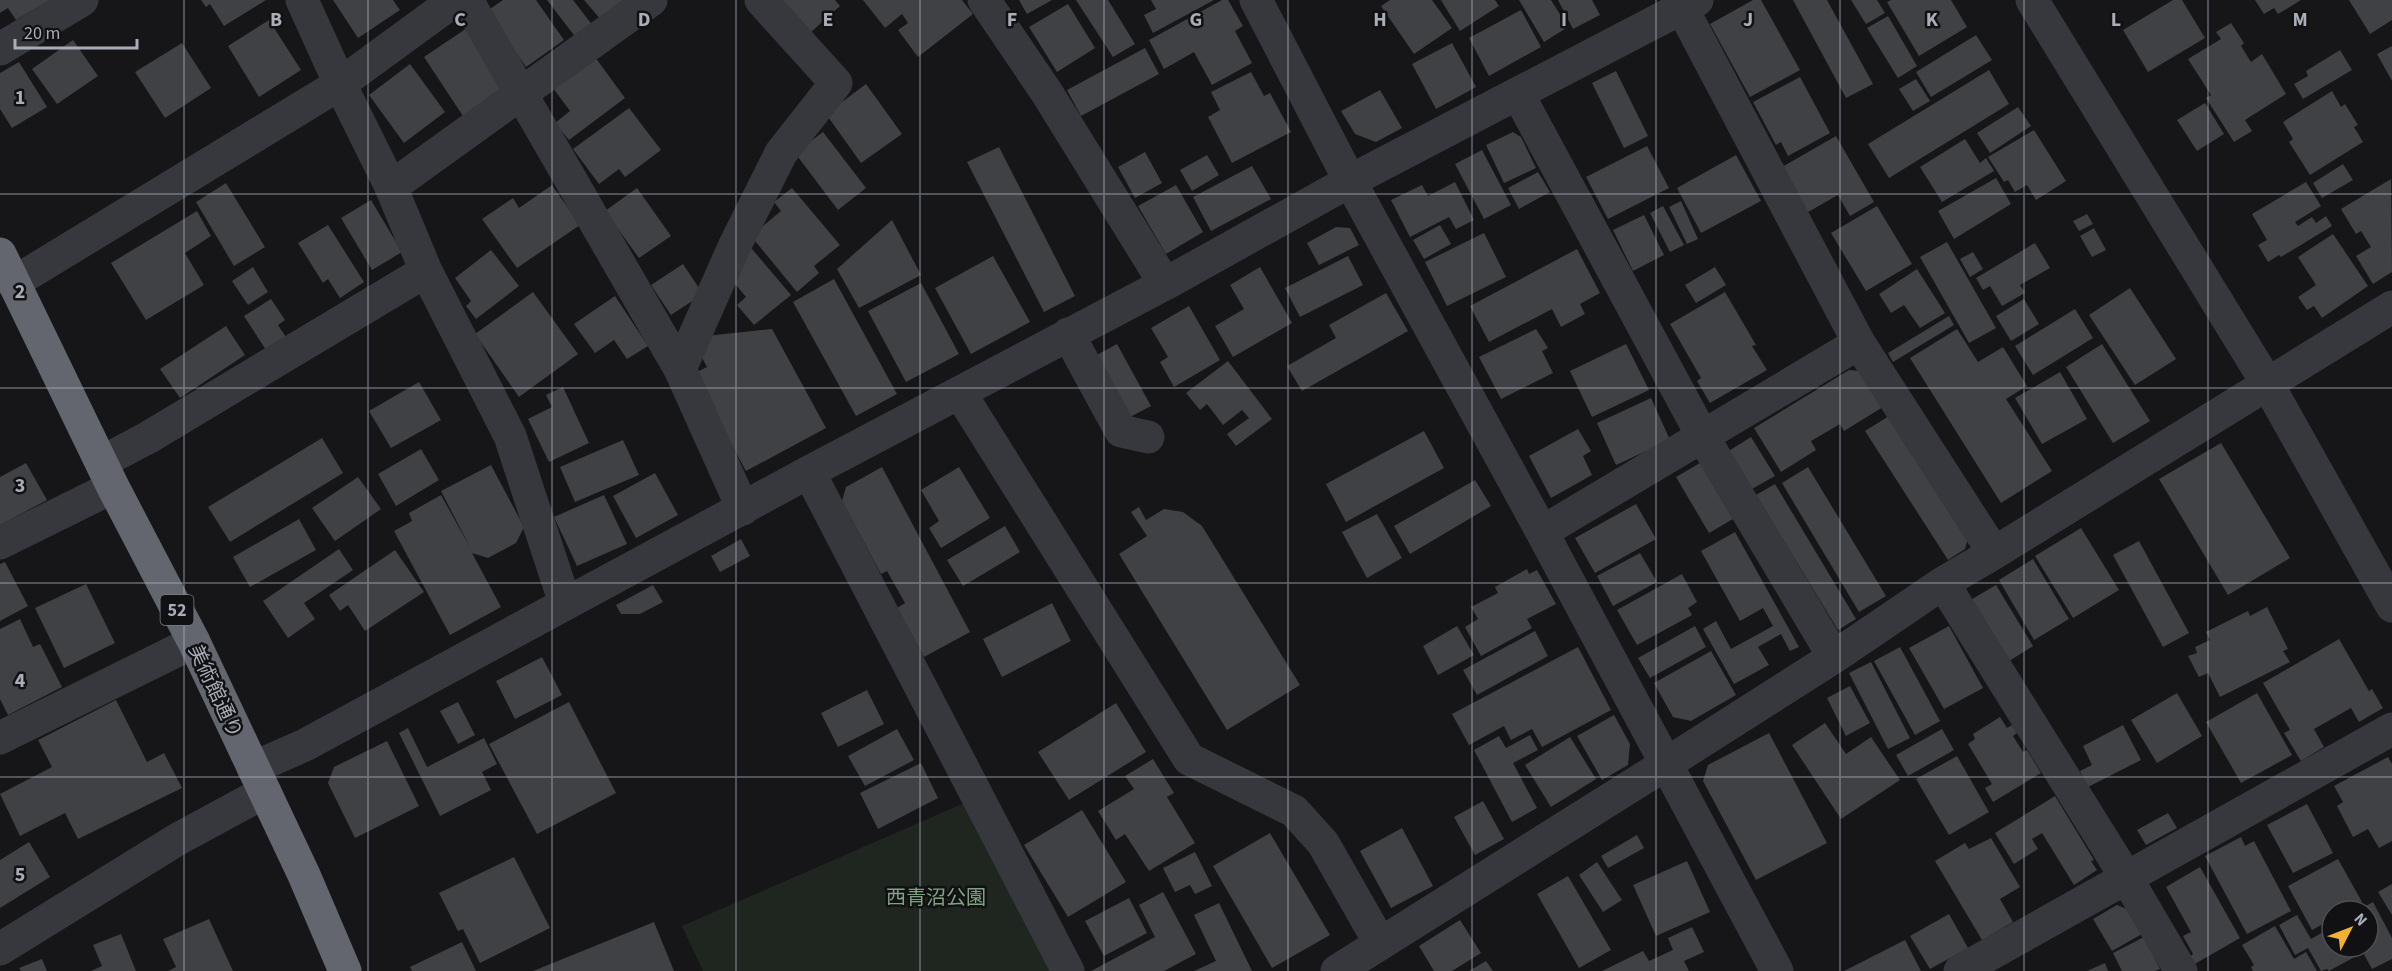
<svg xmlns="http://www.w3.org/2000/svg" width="2392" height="971" font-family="'Source Sans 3','Noto Sans JP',sans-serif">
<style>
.green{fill:#1e261f}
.building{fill:#404145}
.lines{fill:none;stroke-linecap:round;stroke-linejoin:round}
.minor{stroke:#37383d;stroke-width:33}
.highway{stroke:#63666e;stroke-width:33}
.grid{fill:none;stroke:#a8adb8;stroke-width:1.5;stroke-opacity:0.55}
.labels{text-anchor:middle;stroke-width:5;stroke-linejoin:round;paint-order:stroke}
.shield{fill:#111113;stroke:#7b7e86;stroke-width:1.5}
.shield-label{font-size:18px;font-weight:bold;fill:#a8adb8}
.street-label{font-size:20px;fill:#a8adb8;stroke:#111113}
.park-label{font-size:20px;fill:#7fa381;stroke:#111113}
.grid-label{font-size:20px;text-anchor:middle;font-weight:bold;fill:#a8adb8;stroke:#111113;stroke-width:5;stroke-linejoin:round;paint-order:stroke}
</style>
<rect width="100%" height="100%" fill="#161618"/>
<path class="green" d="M969,801L1062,971H703L682,926Z"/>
<path class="building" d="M0,0H50L16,20L8,8L0,13Z
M201,0H266L224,26L210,4L206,7Z
M333,0H393L400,10L358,38Z
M503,0H536L564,40L526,67L487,11Z
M547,0H573L593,26L577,39Z
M584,0H629L603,22Z
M781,0H835L840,6L810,33Z
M863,0H962L973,14L918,57L898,30L908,23L902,14L885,28Z
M1019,0H1052L1027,14Z
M1076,0H1108L1135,44L1113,57Z
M1151,0H1214L1153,33L1144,15L1156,9Z
M1222,0H1228L1243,26L1235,31L1252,63L1212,85L1194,52L1164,69L1149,40Z
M1390,0H1432L1452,28L1414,54L1381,6Z
M1441,0H1495L1499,6L1460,31Z
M1519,0H1551L1568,27L1544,42Z
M1558,0H1592L1600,15L1573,29Z
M1753,0H1761L1800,70L1750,97L1710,24Z
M1793,0H1827L1873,84L1846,98Z
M1851,0H1877L1885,13L1866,24Z
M1891,0H1951L1967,27L1919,56L1887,2Z
M2173,0H2182L2205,38L2148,72L2123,30Z
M2255,0H2301L2278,14L2274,8L2264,14Z
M2349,0H2392V20L2370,34Z
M1068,4L1095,48L1057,72L1029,27Z
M1521,10L1541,47L1489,76L1469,38Z
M1888,16L1917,66L1898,78L1867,28Z
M269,20L301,70L259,97L228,46Z
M2231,23L2244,43L2241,46L2251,62L2262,54L2286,94L2245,120L2252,131L2234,142L2206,98L2211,95L2188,59L2221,39L2216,32Z
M467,28L506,87L463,116L424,57Z
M1976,35L1992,60L1931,97L1916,72Z
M73,40L98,76L57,104L32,69Z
M182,43L211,88L165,118L135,72Z
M1452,43L1476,87L1436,109L1412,64Z
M2392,46V81L2377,54Z
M1145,48L1159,74L1081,116L1067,90Z
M2340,50L2352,70L2303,99L2294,84L2308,76L2306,71Z
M595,57L625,98L569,140L555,123L570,111L553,88Z
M19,62L47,107L12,128L0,109V73Z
M410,64L445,112L404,143L369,95Z
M1989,70L2009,104L1889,178L1868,144Z
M1616,71L1648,136L1624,148L1592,83Z
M1251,72L1264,96L1270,93L1291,132L1232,163L1208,117L1220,110L1211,92Z
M1800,77L1830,133L1788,156L1781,142L1776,145L1753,102Z
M1916,79L1930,101L1913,111L1899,89Z
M866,84L902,134L861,163L826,114Z
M1380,90L1402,128L1376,142L1355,134L1341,111Z
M2332,91L2341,107L2345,104L2358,125L2354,127L2363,142L2310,175L2289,142L2293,139L2283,122Z
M2205,103L2224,134L2197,151L2177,120Z
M2018,107L2031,126L1990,153L1977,133Z
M629,108L661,150L625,177L619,169L599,184L573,149Z
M2034,130L2066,181L2036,200L2027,185L2015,192L2008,180L2004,182L1988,157Z
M823,132L866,188L838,210L795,153Z
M1513,132L1521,137L1536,168L1504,183L1486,145Z
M1836,136L1874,202L1850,216L1838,195L1808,212L1782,167Z
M1965,139L1980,163L1986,158L1994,171L1942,202L1920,167Z
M1647,146L1669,188L1608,219L1586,177Z
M999,147L1075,296L1044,312L967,162Z
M1482,150L1511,205L1484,219L1455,164Z
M1145,152L1162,183L1135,198L1118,167Z
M1207,155L1219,175L1192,191L1180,170Z
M1736,155L1761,201L1701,233L1677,188Z
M2343,164L2353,180L2322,198L2313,183Z
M1252,166L1271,199L1211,231L1193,197Z
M1538,172L1550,192L1519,209L1508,188Z
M1996,178L2011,204L1954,239L1938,211Z
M2391,179L2392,272L2373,284L2356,256L2371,247L2361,231L2356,234L2341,209Z
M1455,182L1474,220L1456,229L1449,217L1410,237L1391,200L1422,185L1428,196Z
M2306,182L2321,206L2295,222L2298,226L2312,217L2316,223L2326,216L2332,226L2281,257L2279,255L2268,262L2258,245L2267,240L2252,214Z
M226,183L265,247L234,266L196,202Z
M552,185L580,225L517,268L482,219L513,198L519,208Z
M1176,185L1203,232L1166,254L1138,206Z
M637,188L671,236L639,258L605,211Z
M792,188L840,245L814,266L819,273L797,292L751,236L781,211L774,202Z
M371,200L402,252L372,270L341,218Z
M1681,201L1698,239L1687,244L1669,207Z
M1663,206L1684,245L1670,252L1650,213Z
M1877,206L1912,264L1866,291L1831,233Z
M197,211L211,236L185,253L204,285L146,320L111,263Z
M2087,214L2093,224L2079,231L2073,221Z
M1644,215L1664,255L1633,271L1613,230Z
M892,220L921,275L859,308L837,269Z
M328,225L364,282L340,298L328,279L323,283L298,243Z
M1440,225L1451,244L1424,259L1413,240Z
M1336,227L1350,228L1359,245L1319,265L1307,243Z
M2094,228L2106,250L2092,257L2080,236Z
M1484,233L1506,277L1447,306L1425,262Z
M2333,234L2368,286L2322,318L2314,306L2307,310L2298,297L2316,285L2298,257Z
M1947,242L1996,328L1969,343L1920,257Z
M747,243L791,295L754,325L737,305L746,297L731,279Z
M2035,243L2050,268L2020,285L2025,293L2002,306L1990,286L1983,290L1976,278Z
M1577,249L1600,293L1580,304L1585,314L1561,327L1552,309L1489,342L1470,306Z
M491,250L519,286L476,319L466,306L471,301L455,278Z
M1973,252L1983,269L1970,277L1960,259Z
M993,256L1030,322L971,354L935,288Z
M1348,256L1363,285L1300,317L1285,288Z
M683,264L703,294L671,315L651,285Z
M253,267L268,292L248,305L232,281Z
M1260,267L1292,323L1233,357L1215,326L1244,309L1230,285Z
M1715,267L1726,285L1696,303L1685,285Z
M1917,269L1945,313L1920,328L1904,305L1891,313L1879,294Z
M834,279L897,394L856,416L793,302Z
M921,283L959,354L906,382L868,311Z
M2130,288L2176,359L2135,385L2089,315Z
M533,292L578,354L519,397L475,334Z
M1725,292L1756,345L1752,346L1767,370L1710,403L1697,381L1701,378L1670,324Z
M1386,293L1408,331L1302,391L1287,366L1336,338L1329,325Z
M615,296L648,346L627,359L614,340L595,353L574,324Z
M271,299L285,320L278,325L286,337L266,350L244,316Z
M2024,299L2039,324L2011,341L1996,316Z
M1189,306L1220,360L1174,387L1160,362L1168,357L1151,328Z
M2075,309L2093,338L2033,375L2015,346Z
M1949,316L1954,325L1893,362L1888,353Z
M226,326L245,355L180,398L160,369Z
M772,329L826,428L746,471L693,374L707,367L699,352L706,336Z
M1536,329L1548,348L1542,351L1553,373L1501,399L1479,357Z
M1957,329L1978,362L2003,347L2027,386L2006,399L2052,471L2001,503L1910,358Z
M1117,344L1151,406L1130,417L1097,355Z
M1626,344L1649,390L1592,417L1570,371Z
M2102,344L2150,421L2113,443L2066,367Z
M1228,361L1272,419L1236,446L1227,434L1249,418L1242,410L1223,425L1207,404L1200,410L1186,393Z
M1849,370L1861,371L1883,407L1844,431L1840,424L1811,441L1816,450L1781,472L1754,428Z
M2060,372L2087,419L2042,444L2015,398Z
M419,382L441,420L391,448L369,411Z
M563,387L589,443L549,462L528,419L552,407L546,395Z
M1651,398L1670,440L1616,465L1597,423Z
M1889,416L1968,538L1965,549L1948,560L1865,431Z
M1578,429L1591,451L1583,456L1592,475L1551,498L1529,456Z
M1424,431L1444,468L1346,522L1326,484Z
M1751,437L1775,476L1750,490L1727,452Z
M322,438L343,473L230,542L208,507Z
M623,440L639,475L575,502L560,467Z
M2221,443L2290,558L2228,595L2159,479Z
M421,449L439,480L396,506L378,474Z
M26,463L47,500L0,525V477Z
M1700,463L1733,519L1709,533L1676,477Z
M491,465L524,527L516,543L488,558L472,553L501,607L450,635L394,531L412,521L409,513L441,495L471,549L441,491Z
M882,467L970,632L924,657L897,608L905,603L887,571L881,574L842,501L846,487Z
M959,467L990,518L941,548L929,528L939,521L921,490Z
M1808,467L1886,596L1859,612L1782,483Z
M655,473L678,515L636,538L613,496Z
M358,477L381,509L335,541L312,508Z
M1475,480L1491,506L1410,554L1394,526Z
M1775,484L1856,619L1838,630L1756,495Z
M604,495L627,544L577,566L554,517Z
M1636,504L1656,539L1595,573L1575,538Z
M1139,507L1146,520L1164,509L1183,512L1202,526L1300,685L1227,730L1119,554L1147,536L1131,512Z
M1377,514L1402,558L1367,578L1342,532Z
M299,519L316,550L250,587L233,557Z
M1005,526L1020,552L963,586L947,560Z
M2081,528L2119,590L2073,618L2035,556Z
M1735,532L1799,647L1790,651L1781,634L1758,647L1769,665L1734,684L1703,629L1716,621L1731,649L1773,626L1763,608L1740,621L1701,551Z
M741,539L750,556L720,572L711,556Z
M2139,541L2189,633L2163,647L2113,555Z
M339,549L353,570L304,603L315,619L288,638L263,601Z
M395,550L424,592L365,631L348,605L340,611L329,595Z
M1640,553L1657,582L1613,606L1597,576Z
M2033,559L2069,619L2034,640L1999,580Z
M5,562L28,606L0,621V564Z
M1527,569L1529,574L1537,570L1556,604L1527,619L1532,628L1481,656L1465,627L1478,619L1471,607L1498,593L1495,587Z
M1682,574L1697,602L1688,608L1692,615L1637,645L1617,610Z
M86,584L115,643L64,668L35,608Z
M653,585L663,602L640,614H621L616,605Z
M1996,585L2033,646L2006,663L1969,601Z
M1052,603L1071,641L1002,677L983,639Z
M2267,607L2288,649L2283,651L2290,662L2220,697L2208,673L2199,677L2188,656L2197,653L2195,647L2210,640L2206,632L2248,611L2250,616Z
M20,619L33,647L40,644L62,687L8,715L0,699V629Z
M1457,626L1474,655L1438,675L1423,646Z
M1695,626L1706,647L1650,678L1638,658Z
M1949,626L1983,688L1944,709L1909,648Z
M1535,631L1548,656L1477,695L1463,670Z
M2339,639L2369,691L2372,689L2383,708L2359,722L2351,708L2314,729L2324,747L2301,761L2284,733L2290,730L2263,683Z
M1578,647L1611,710L1542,747L1532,729L1511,740L1504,726L1469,745L1452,714Z
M1900,647L1940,721L1915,735L1874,661Z
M1711,651L1736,695L1691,721L1673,717L1654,683Z
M542,657L562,695L515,719L496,681Z
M1871,662L1910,738L1888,749L1849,673Z
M1850,686L1870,723L1846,736L1827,698Z
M867,690L884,724L838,747L821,713Z
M2177,693L2202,736L2157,763L2131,720Z
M2257,693L2292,755L2241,783L2206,722Z
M116,700L147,762L164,753L182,788L78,839L65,813L20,836L0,794L52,767L38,740Z
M458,702L475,735L458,744L440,711Z
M569,702L616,793L537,834L489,744Z
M1116,703L1146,752L1069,800L1038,752Z
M1614,715L1630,744L1628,765L1602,780L1577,736Z
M2000,717L2007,728L2012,725L2017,733L2013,736L2023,752L2027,750L2041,773L1993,802L1985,788L1992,784L1968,744L1975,739L1973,734Z
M1825,723L1846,754L1871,737L1900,780L1841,819L1792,745Z
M2123,725L2141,760L2088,787L2080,771L2092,765L2083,746Z
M408,728L427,767L484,738L497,764L482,772L491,790L440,816L399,733Z
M897,729L914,760L865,786L848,756Z
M1942,729L1954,750L1908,776L1896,755Z
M1769,733L1827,843L1756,880L1703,781L1708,765Z
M1530,735L1538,750L1513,763L1537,808L1512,822L1474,750L1499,736L1506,748Z
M1570,737L1596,779L1551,807L1525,765Z
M387,741L419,806L355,838L328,783L334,767Z
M1957,756L1989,812L1949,835L1916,779Z
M2388,757L2392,764V841L2379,848L2368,829L2353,837L2337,806L2343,802L2334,786Z
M1153,759L1174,793L1167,797L1195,843L1149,871L1125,834L1116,840L1098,811L1134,789L1125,776Z
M921,763L938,798L878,829L860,793Z
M2055,796L2094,860L2091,861L2097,870L2074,885L2042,833L2032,839L2038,849L2014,864L1995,833Z
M1483,801L1504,839L1475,855L1454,817Z
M2307,804L2333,853L2293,873L2267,825Z
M1082,810L1126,882L1068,917L1024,845Z
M2168,813L2177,828L2146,845L2137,830Z
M1402,828L1433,886L1391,908L1360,851Z
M1270,833L1330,935L1272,968L1213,866Z
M1637,835L1644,848L1608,868L1601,856Z
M2241,837L2245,846L2254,841L2291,911L2247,934L2205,856Z
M1991,838L2020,887L2000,899L2013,922L1982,940L1935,861L1965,843L1969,849Z
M29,842L50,877L0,908V860Z
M1195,852L1212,886L1195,894L1190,885L1175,892L1163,868Z
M514,857L550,928L480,963L463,929L458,931L439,893Z
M2338,859L2362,902L2346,911H2332V919L2312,930L2288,886Z
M1687,861L1710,912L1656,936L1633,885Z
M1597,862L1622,900L1603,912L1579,875Z
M2200,867L2240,938L2193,965L2189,957L2193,954L2183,936L2191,932L2166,887Z
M1568,876L1611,950L1579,968L1537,894Z
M2392,884V915L2378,892Z
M1163,892L1196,954L1164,971H1091L1155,937L1139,905Z
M1129,898L1147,933L1104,956L1085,921Z
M2373,902L2392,938V959L2372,969L2360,947H2368V911H2357Z
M1219,903L1252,971H1194L1216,961L1194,915Z
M2117,905L2129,910L2142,934L2112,951L2093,919Z
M1949,914L1968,948L1930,969L1910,936Z
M2297,915L2311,939L2332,927V947H2356L2360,954L2329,971L2327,969L2321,971L2308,948L2295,955L2279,925Z
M209,919L233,971H168L176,967L163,939Z
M1460,920L1481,953L1452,971H1434L1419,946Z
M654,922L674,971H533Z
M2275,926L2294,959L2306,952L2317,971H2253L2251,967L2254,965L2242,945Z
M1692,927L1704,952L1684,961L1689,971H1602L1643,951L1649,961L1673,950L1668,938Z
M121,934L136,971H91L102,966L93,945Z
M2144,937L2160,969L2155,971H2122L2113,953Z
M1905,940L1921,971H1844Z
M462,942L476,971H412L410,967Z
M42,959L47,971H21L19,968Z
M1486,961L1493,971H1469Z
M2105,963L2108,971H2087Z"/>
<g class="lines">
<path class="minor" d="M302,0L340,84L391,187L426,271L510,436L565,603
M467,0L680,369L743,509
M984,0L1047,93L1165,284
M1256,0L1350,181L1542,532L1777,971
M2032,0L2267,383L2392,606
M1682,8L1859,343L1994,553
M0,49L82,0
M1518,94L1703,437L1834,657
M391,187L651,0
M13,283L340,84L455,0
M1068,334L1121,431L1148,437
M680,369L734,247L781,153L836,83L761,0
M960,393L1189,759L1294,811L1323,843L1380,943
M102,462L149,437L426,271
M809,472L1068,971
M1542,532L1859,343
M0,543L113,487
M1943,583L2126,877L2181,971
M0,738L194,642
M253,768L305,745L809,472L1165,284L1350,181L1697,0
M0,949L178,839L265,792
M1337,971L1666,764L1834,657L1943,583L1994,553L2392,307
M1960,971L2392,729"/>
<path class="highway" d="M0,254L113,487L194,642L304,875L345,971"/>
</g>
<path class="grid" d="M184,0V971M368,0V971M552,0V971M736,0V971M920,0V971M1104,0V971M1288,0V971M1472,0V971M1656,0V971M1840,0V971M2024,0V971M2208,0V971M0,194H2392M0,388H2392M0,583H2392M0,777H2392"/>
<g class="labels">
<rect class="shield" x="160.5" y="595" width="33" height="30" rx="4.5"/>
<g class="shield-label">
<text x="177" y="616">52</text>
</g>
<g class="street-label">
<text transform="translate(216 691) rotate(65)" y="7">美術館通り</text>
</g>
<g class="park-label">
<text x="936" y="904">西青沼公園</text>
</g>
</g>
<g class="grid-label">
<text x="276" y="26">B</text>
<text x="460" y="26">C</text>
<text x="644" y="26">D</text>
<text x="828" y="26">E</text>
<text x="1012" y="26">F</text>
<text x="1196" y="26">G</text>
<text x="1380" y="26">H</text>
<text x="1564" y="26">I</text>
<text x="1748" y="26">J</text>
<text x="1932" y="26">K</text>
<text x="2116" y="26">L</text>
<text x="2300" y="26">M</text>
<text x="20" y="104">1</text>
<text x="20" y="298">2</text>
<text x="20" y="492">3</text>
<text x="20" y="687">4</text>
<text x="20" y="881">5</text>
</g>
<g transform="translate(2350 929) rotate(48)"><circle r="28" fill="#111113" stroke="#4d4f55" stroke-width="1.5"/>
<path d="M0-4.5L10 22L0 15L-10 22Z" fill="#f2b134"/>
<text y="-9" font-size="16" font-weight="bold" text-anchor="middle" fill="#a8adb8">N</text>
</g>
<path d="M15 39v9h122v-9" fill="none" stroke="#a8adb8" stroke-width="3"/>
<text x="24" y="39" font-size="18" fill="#a8adb8" stroke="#111113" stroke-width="4.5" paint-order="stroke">20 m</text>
</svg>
